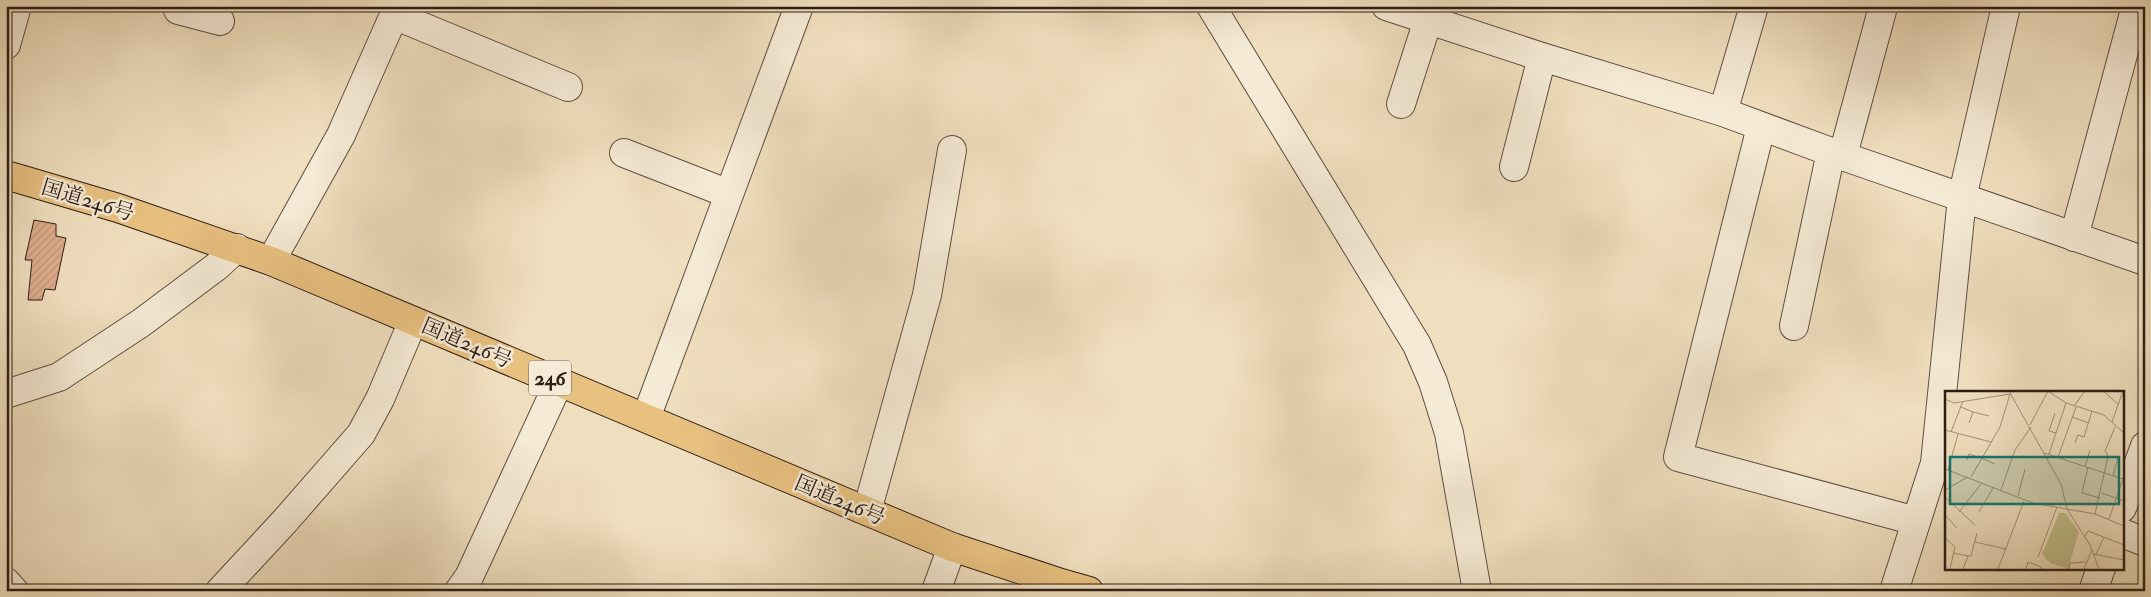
<svg xmlns="http://www.w3.org/2000/svg" width="2151" height="597" font-family="'IM FELL Double Pica','Noto Serif JP',serif">
<style>
.building{fill:url(#building-hatch);stroke:#2c1d15}
.lines{fill:none;stroke-linecap:round;stroke-linejoin:round}
.minor-casing{stroke:#5d4e40;stroke-width:30}
.highway-casing{stroke:#2c1d15;stroke-width:30}
.minor{stroke:#f5ead5;stroke-width:28}
.highway{stroke:#e8c080;stroke-width:28}
.labels{text-anchor:middle;stroke-width:5;stroke-linejoin:round;paint-order:stroke}
.shield{fill:#f5ead5;stroke:#685a4f;stroke-width:1}
.shield-label{font-size:20px;font-weight:bold;fill:#2c1d15}
.street-label{font-size:21px;fill:#2c1d15;stroke:#f5ead5}
.inset-road{fill:none;stroke:#a2917b;stroke-width:1}
.view{fill:#0f766e;fill-opacity:0.15;stroke:#0f766e;stroke-width:2.5}
.inset-edge{fill:none;stroke:#2c1d15;stroke-width:2.5}
</style>
<defs>
<pattern id="building-hatch" width="6" height="6" patternUnits="userSpaceOnUse" patternTransform="scale(1.25)"><rect width="6" height="6" fill="#dfad8d"/><path d="M-1 1l2-2M0 6l6-6M5 7l2-2" fill="none" stroke="#c09479"/></pattern>
</defs>
<rect width="100%" height="100%" fill="#f0dfbf"/>
<filter id="stains"><feTurbulence type="fractalNoise" baseFrequency=".004" numOctaves="4"/><feColorMatrix values="0 0 0 0 .2 0 0 0 0 .09 0 0 0 0 .02 0 0 0 .5 -.17"/></filter>
<radialGradient id="worn" r=".72"><stop offset=".6" stop-color="#630" stop-opacity="0"/><stop offset="1" stop-color="#630" stop-opacity=".3"/></radialGradient>
<path class="building" d="M34,220L56,224V236L66,238L55,290L45,289L42,300H28L32,260H25Z"/>
<g class="lines">
<g class="minor-casing">
<path id="minor" d="M1211,6L1417,345L1433,382L1449,433L1477,591
M1386,6L1542,57L1723,112L1831,152L2145,261
M178,10L220,21
M394,15L568,87
M6,45L17,6
M1401,104L1428,20
M1723,112L1754,6
M1761,127L1678,457L1916,521
M624,153L729,194
M1843,155L1883,7
M1514,167L1542,57
M2074,237L2136,6
M271,261L341,135L398,6
M1794,326L1831,152
M6,394L59,377L141,323L216,267L237,248
M646,418L799,6
M2122,508L2145,446
M867,511L927,295L952,150
M2122,533L2145,542
M6,582L14,591
M220,591L285,521L361,434L380,399L413,321
M459,591L469,577L559,382
M936,591L952,547
M1894,591L1935,463L1962,198L2006,6
M2093,591L2101,568"/>
</g>
<g class="highway-casing">
<path id="highway" d="M6,175L118,208L271,261L952,547L1061,583L1089,591"/>
</g>
<use href="#minor" class="minor"/>
<use href="#highway" class="highway"/>
</g>
<g class="labels">
<rect class="shield" x="529" y="360.5" width="42" height="35" rx="4"/>
<g class="shield-label">
<text x="550" y="385">246</text>
</g>
<g class="street-label">
<text transform="translate(88 200) rotate(17)" y="7">国道246号</text>
<text transform="translate(467 343) rotate(23)" y="7">国道246号</text>
<text transform="translate(840 500) rotate(23)" y="7">国道246号</text>
</g>
</g>
<g transform="translate(1945 391)">
<rect width="179" height="179" fill="#f0dfbf"/>
<path d="M114,122H120L134,141L123,178L105,172L97,163Z" fill="#c1c08d"/>
<path class="inset-road" d="M64,0L116,93L122,118M103,0L121,12L159,24L179,42M158,0L174,14M0,8L9,12L65,3L55,36L26,86M130,14L139,1M16,16L28,21L24,32M28,21L44,25M110,22L104,40L111,42M127,26L144,32M167,31L178,0M85,34L103,0M0,39L46,51M6,41L18,10M130,52L133,44L139,46L147,20M99,62L178,88M104,63L121,12M113,66L131,16M36,67L50,73M22,69L24,63L36,67M140,75L145,59M143,76L137,102L155,107M0,78L88,112L150,123L179,135M3,79L13,43M168,85L173,66M0,99L23,86M56,99L70,59L86,36M157,102L179,110M73,105L80,78M0,106L30,134M122,118L145,154L154,178M14,121L36,93M34,121L48,97M150,123L163,65L160,60L170,36M0,124L12,137M164,128L179,85M140,145L143,140L179,154M0,147L10,156L5,178M30,151L61,158M8,162L23,165M148,163L179,169M151,163L159,146M93,166L112,116M18,178L23,165H26L32,142M53,178L79,110M81,178L83,171L96,176V178M124,178L125,172L141,171M139,178L147,159"/>
<path class="view" d="M5,66H174V113H5Z"/>
<rect width="179" height="179" class="inset-edge"/>
</g>
<rect width="2151" height="597" fill="none" stroke="#f0dfbf" stroke-width="25"/>
<rect x="8" y="8" width="2136" height="582" fill="none" stroke="#2c1d15" stroke-width="2.5"/>
<rect x="12" y="12" width="2126" height="572" fill="none" stroke="#2c1d15"/>
<rect width="100%" height="100%" filter="url(#stains)"/>
<rect width="100%" height="100%" fill="url(#worn)"/>
</svg>
